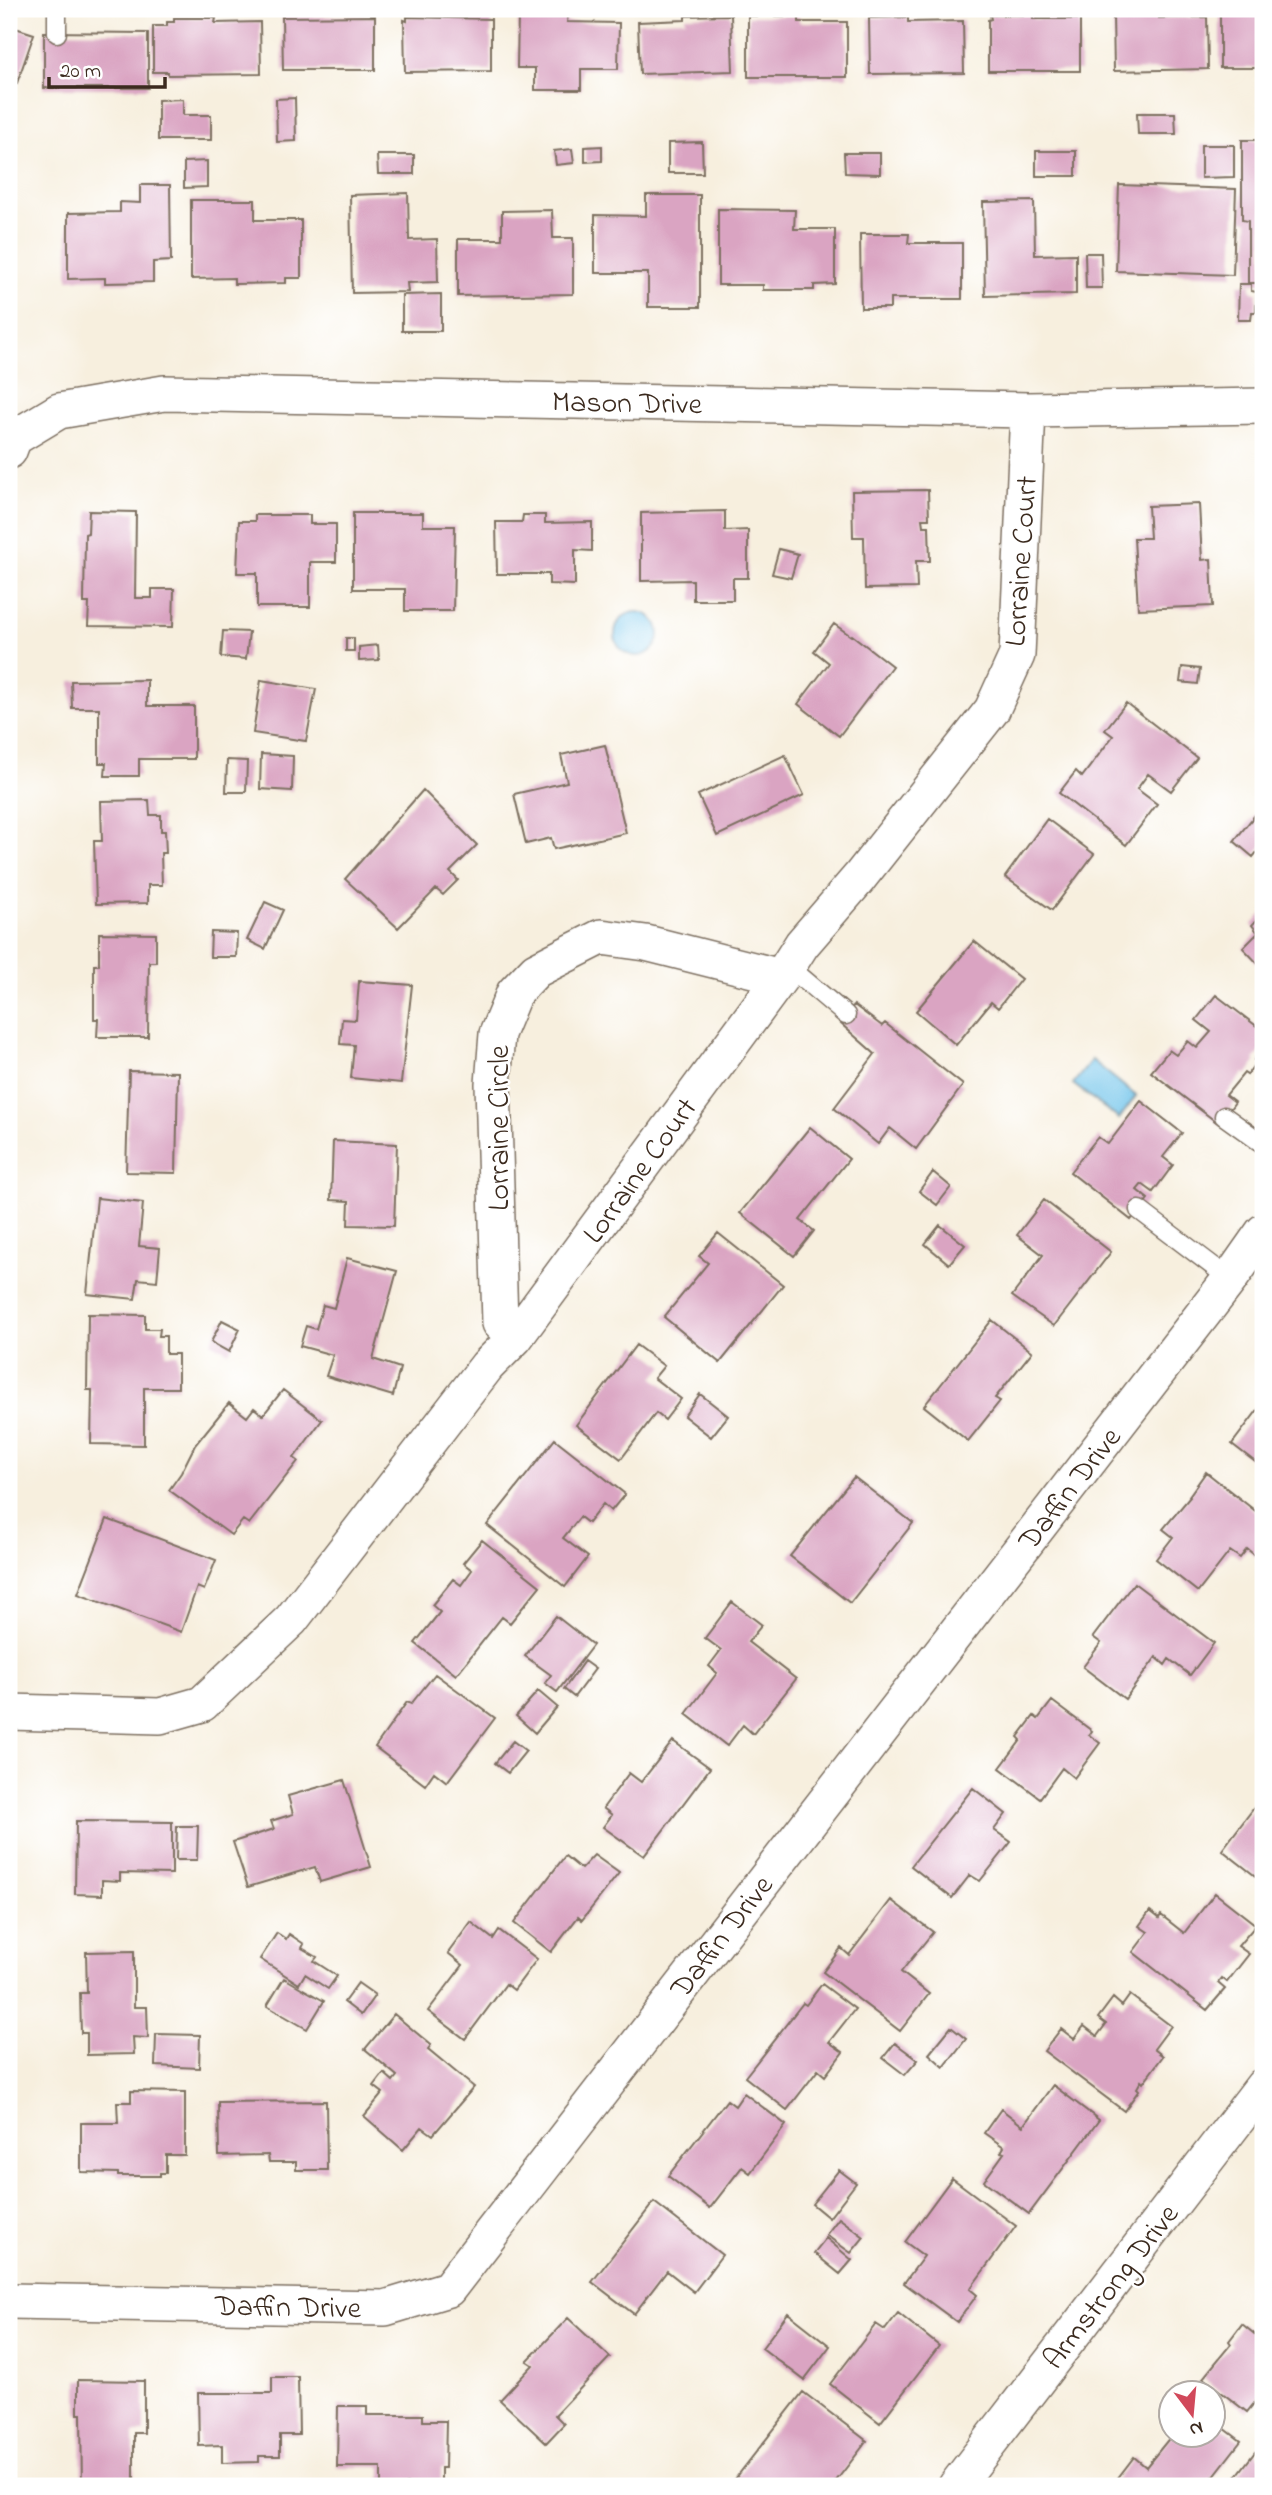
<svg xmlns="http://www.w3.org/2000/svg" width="1272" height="2495" font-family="'Indie Flower',sans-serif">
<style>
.water{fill:#6ec3ea;stroke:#547684;stroke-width:2}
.building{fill:#daa4c2}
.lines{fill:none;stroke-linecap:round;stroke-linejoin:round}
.service-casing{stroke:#7d6f61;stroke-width:21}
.minor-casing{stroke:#7d6f61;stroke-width:38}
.service{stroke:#fff;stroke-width:18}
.minor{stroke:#fff;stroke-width:35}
.labels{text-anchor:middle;stroke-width:5;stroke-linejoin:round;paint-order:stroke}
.street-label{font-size:30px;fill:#3b2a1e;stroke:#fff}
</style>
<rect width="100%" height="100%" fill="#fff"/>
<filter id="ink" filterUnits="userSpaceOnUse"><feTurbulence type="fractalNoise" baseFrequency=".0143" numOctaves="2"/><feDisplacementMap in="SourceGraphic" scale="14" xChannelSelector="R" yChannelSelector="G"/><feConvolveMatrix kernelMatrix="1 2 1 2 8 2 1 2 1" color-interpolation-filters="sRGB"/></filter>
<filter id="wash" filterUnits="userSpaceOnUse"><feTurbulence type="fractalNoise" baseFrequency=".00686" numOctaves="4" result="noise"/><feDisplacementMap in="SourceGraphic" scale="28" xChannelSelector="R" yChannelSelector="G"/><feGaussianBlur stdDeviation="1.57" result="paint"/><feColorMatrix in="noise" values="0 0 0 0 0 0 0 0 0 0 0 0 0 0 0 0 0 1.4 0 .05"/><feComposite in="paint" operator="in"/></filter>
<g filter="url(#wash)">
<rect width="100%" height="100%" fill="#f7efde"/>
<path class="water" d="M615 634a22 22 0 1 1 44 0a22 22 0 1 1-44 0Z
M1092,1060L1136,1096L1119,1119L1073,1084Z"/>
<g id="blocks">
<path class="building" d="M1159,13V18L1207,17L1208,69L1114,71L1113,14Z
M1220,14H1263V68H1220Z
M518,15H568L567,22L619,23L618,69H581V90H535V68H517Z
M731,15L733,71L640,74L638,22L685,20V16Z
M990,15H1033V19H1080V71H988V20L991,19Z
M375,16V70H283L282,17Z
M748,16H799V22H847V77H748Z
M407,17L491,19V71L405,72L404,20L407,21Z
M908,17V22L963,21L964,73L870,74L869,18Z
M174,18H216L215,23L260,22L261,74L168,75V72H153V26H167V22H174Z
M9,26L34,34L17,83L9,81Z
M44,32L148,33V88H44Z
M295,98L296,141L277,142L276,99Z
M183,99V115H211V140H158V100Z
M1137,113H1175L1176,134H1138Z
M1242,140H1263V283H1248V221L1242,220Z
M702,142L703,173H668V143Z
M1201,145H1234V177L1201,178Z
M602,146V161L585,162V147Z
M572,149L574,163L556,165L554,151Z
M1036,151H1076V176H1036Z
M844,153H880V174L845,173Z
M377,155H414V174H378Z
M207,161V187L184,188V162Z
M140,185H170L171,261L153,262V282L105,283V278L68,279V213L120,212V202L140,203Z
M1119,185L1236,189L1233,275L1116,271Z
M408,193L409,240L437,239L438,282L407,283L408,292L352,293L350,195Z
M646,195H700V307H648V273H595V215L646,216Z
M191,200H255V220H301V278H286V283L234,284V278L191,279Z
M1034,201L1035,255L1076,254V294L985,296L983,202Z
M718,209L795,210L794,229H835V284L814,285V290H763V285H718Z
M552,210L553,238H573V294L458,296V239H502V211Z
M860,234H909L908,243H962V299H890V308H861Z
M1085,253H1101L1102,288H1086Z
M1239,284H1251V291L1257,292L1256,312H1252L1251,320H1238Z
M441,294V331H402V295Z
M928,490L929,519H922L923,526H929L930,561H916L917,588L865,589L864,537H853L852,491Z
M1199,504L1202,560L1211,559L1213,606L1138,609L1134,538H1150L1148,506Z
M89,511L136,512L135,598H152V589H174L173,627L88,626L89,603H84L85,534L88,533Z
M725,511V531L748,530V578H733V600H693V580L641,581V513Z
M353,513H423V526H455L453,611H405V589H353Z
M255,515H310V524H336V562H310V607H257V573H237L239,521H255Z
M523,515H545V523L592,522V551L575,550V585L549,584V574H497L496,522H522Z
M779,549L798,554L791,578L772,574Z
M834,624L851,636L852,635L892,666L839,736L798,704L829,663L814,651Z
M223,631L249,632L246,659L221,657Z
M346,638H354V651H346Z
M378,645L379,660L359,661V647Z
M1182,667L1200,669L1198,684L1180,682Z
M147,680V706H194V759H139V776H105L106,763H99V708H72L71,681Z
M261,680L316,689L306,741L253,733Z
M1126,703L1197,758L1171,791L1148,774L1137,789L1157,804L1126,845L1059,793L1076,771L1082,777L1113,736L1105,730Z
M605,745L626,833L554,849L551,838L526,844L514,794L567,782L561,755Z
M261,754L293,756L292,791L260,789Z
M785,755L804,795L717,836L698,795Z
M227,760L247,761L246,792H226Z
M423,790L477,845L450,872L458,880L443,895L436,889L398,928L345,879Z
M149,800L150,815H161V831H165L166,853H161L162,885H148V903L96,904L94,841H102L101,801Z
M1263,805V845L1253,857L1234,841Z
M1047,819L1094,854L1052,910L1005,877Z
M265,902L283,910L265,949L247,940Z
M1263,913V969L1243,948L1258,933L1252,925Z
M211,932L237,933L236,957H210Z
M99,933L156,934V962H149L148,1037H97L98,1019H94V965H99Z
M974,941L1021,979L998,1008L991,1002L956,1045L916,1011Z
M359,981L412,985L401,1083L351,1078L354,1045L340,1044L342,1019L356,1020Z
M1216,995L1263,1031V1048L1254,1060L1256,1062L1247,1075L1244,1073L1226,1095L1235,1102L1219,1124L1151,1072L1169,1050L1176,1055L1188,1041L1197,1048L1211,1032L1196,1020Z
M854,1005L882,1026L885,1023L963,1085L916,1149L890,1128L878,1144L834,1108L875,1054L840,1023Z
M129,1071L178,1072L176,1173L126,1172Z
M1141,1101L1182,1133L1163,1157L1173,1165L1153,1192L1142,1184L1137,1190L1148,1199L1131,1220L1070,1172L1098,1137L1108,1144Z
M810,1127L849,1159L800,1220L814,1231L794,1256L740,1213Z
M333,1141L397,1144L394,1226L348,1225L349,1201L331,1200Z
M933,1172L951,1187L937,1205L919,1191Z
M97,1198L143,1203L139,1246L160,1248L157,1281L138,1279L135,1299L87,1294Z
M1044,1200L1111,1252L1054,1326L1012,1296L1043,1255L1017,1235Z
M940,1225L965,1245L949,1264L925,1244Z
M718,1233L783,1285L720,1363L664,1317L708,1263L699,1256Z
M347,1258L397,1271L373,1359L400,1368L393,1396L326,1376L333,1355L300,1346L306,1326L316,1329L323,1305L334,1308Z
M88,1314L145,1315V1329H160L159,1336H166V1354H178V1388H144V1445L91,1444L92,1390H87Z
M222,1320L240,1329L229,1352L211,1342Z
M992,1320L1032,1352L995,1398L1000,1401L968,1441L924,1406Z
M636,1345L664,1366L654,1378L681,1399L665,1420L656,1413L621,1459L576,1425Z
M283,1390L322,1420L294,1458L298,1461L249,1524L243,1520L231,1535L169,1490L181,1473L195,1445L229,1403L247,1417L254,1408L263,1415Z
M700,1394L728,1416L711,1437L684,1416Z
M1263,1403V1468L1232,1444Z
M555,1439L625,1494L611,1511L603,1504L588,1523L580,1517L563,1538L588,1557L565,1587L487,1525Z
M1206,1472L1263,1517V1562L1247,1549L1240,1558L1230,1551L1198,1592L1156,1559L1173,1537L1163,1529L1190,1497L1189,1496Z
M854,1477L913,1523L850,1603L790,1556Z
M107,1519L216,1560L204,1590L197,1587L181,1632L78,1594Z
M482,1540L540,1586L510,1623L502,1617L456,1675L415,1643L440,1612L432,1605L453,1579L461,1585L472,1570L463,1563Z
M1134,1583L1214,1643L1190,1675L1169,1659L1165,1665L1156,1657L1125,1699L1083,1667L1101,1643L1093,1637Z
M732,1602L762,1625L748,1642L796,1679L753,1734L743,1725L727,1746L686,1714L717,1673L709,1666L721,1650L705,1638Z
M556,1616L593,1645L557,1692L545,1683L551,1675L525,1656Z
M584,1661L595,1669L574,1697L564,1689Z
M435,1674L495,1718L447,1782L434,1772L425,1785L375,1747L407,1702L411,1704Z
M538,1691L557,1707L535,1733L516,1716Z
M1052,1701L1092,1731L1089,1735L1100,1743L1074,1778L1062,1768L1040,1798L1000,1768L1021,1740L1018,1737L1034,1716L1038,1719Z
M513,1741L526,1751L508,1773L495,1763Z
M673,1741L710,1768L644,1856L603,1827L612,1815L603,1808L629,1773L641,1782Z
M344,1780L371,1867L320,1882L315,1867L248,1887L233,1842L274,1829L271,1821L293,1814L288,1796Z
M973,1788L1006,1814L994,1830L1011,1842L980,1881L970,1875L952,1898L911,1866Z
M1263,1796V1882L1222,1850Z
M76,1821L172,1822V1874L120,1873V1881L102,1880V1895L75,1894Z
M177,1826H198L197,1860H176Z
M594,1855L619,1873L582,1920L578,1917L551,1952L514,1923L565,1856L581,1869Z
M1215,1893L1256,1925L1238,1946L1249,1954L1227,1982L1222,1978L1218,1983L1225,1989L1207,2010L1133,1952L1148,1932L1139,1926L1150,1911L1159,1918L1161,1915L1184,1933Z
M891,1900L933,1932L901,1972L929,1994L900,2031L823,1972L841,1948L849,1955Z
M471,1922L493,1939L499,1930L537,1959L514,1990L506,1984L465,2039L428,2011L463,1965L448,1953Z
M277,1933L286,1939L289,1934L304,1944L302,1948L317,1957L314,1961L337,1976L328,1989L305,1974L299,1984L260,1959Z
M134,1951V2007H147L148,2038L133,2037L134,2054L87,2055V2033H81L80,1993H87L86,1952Z
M284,1978L324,2001L307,2029L267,2006Z
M358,1983L375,1995L361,2015L344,2002Z
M822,1984L855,2009L829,2042L843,2052L825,2076L818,2070L787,2110L745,2077L803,2003L806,2005Z
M1130,1995L1171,2026L1154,2049L1163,2056L1143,2083L1141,2081L1137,2088L1139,2090L1124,2111L1044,2051L1061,2029L1074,2039L1084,2026L1097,2036L1106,2024L1098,2018L1113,1998L1122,2006Z
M394,2014L431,2045L428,2049L474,2087L433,2135L422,2127L403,2150L364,2116L383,2093L374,2086L384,2073L393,2081L397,2076L365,2049Z
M951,2027L966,2039L944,2067L929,2054Z
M156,2034L200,2035L199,2068L155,2066Z
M895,2043L918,2060L905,2075L883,2058Z
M1053,2085L1099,2120L1029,2214L984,2181L1004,2153L1001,2152L1004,2147L984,2133L1001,2109L1023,2126Z
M131,2091L185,2092V2155H166V2173H160V2176H118V2173L81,2172V2123H118L117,2102H131Z
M744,2093L786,2125L750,2173L742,2167L710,2208L668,2176L727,2100L735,2106Z
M326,2101L327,2170H296V2162H269L268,2155L219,2156L218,2102Z
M839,2170L856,2183L829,2218L812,2204Z
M952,2178L1016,2226L970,2289L977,2295L957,2322L904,2283L924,2256L905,2242Z
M654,2202L722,2255L694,2292L667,2271L634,2314L592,2282Z
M839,2218L864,2237L851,2253L826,2235Z
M826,2238L852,2260L840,2274L814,2253Z
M788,2313L830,2346L804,2380L762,2348Z
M898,2313L939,2346L880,2423L830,2384L876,2324L885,2330Z
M568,2318L610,2357L555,2415L564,2424L546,2443L500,2400L533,2365L527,2361Z
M1242,2324L1263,2341V2392L1247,2412L1203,2378L1231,2344L1229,2341Z
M272,2377H298L299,2435H280V2456H259V2462L222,2463V2445L199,2446L198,2393H272Z
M78,2380L144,2381V2433H134V2486H82L81,2414H78Z
M803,2392L867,2441L832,2486H737L732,2483Z
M338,2406H367V2415H423V2421H446L445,2468H441V2484H406L405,2486H381V2467H337Z
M1170,2410V2428L1162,2421Z
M1212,2419L1241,2441L1206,2486H1118L1114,2483L1134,2457L1146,2467L1171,2436H1212Z
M1255,2452L1263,2459V2486H1229Z"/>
</g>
</g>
<g filter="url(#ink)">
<use href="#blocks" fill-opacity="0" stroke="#7d6f61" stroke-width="2"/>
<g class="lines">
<g class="service-casing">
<path id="service" d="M57,33V9
M788,966L846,1015
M1224,1116L1263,1144
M1139,1210L1230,1279"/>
</g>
<g class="minor-casing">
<path id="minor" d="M9,451L14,438L59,411L164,393L1028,410L1263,406
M515,1338L500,1323L493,1084L497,1034L514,993L536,970L601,937L646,943L781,977
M9,1712L160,1716L202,1704L291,1620L487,1366L515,1338L781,977L802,944L859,878L992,710L1017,655L1028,410
M9,2301L385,2308L448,2289L1230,1279L1263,1232
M956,2486L1263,2086"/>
</g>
<use href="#service" class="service"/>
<use href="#minor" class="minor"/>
</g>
</g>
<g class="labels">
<g class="street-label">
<text transform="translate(627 402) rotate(1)" y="10">Mason Drive</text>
<text transform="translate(1020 561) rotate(-86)" y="10">Lorraine Court</text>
<text transform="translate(498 1128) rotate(-90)" y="10">Lorraine Circle</text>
<text transform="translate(639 1170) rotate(-54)" y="10">Lorraine Court</text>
<text transform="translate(1069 1488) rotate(-52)" y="10">Daffin Drive</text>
<text transform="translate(721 1936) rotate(-52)" y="10">Daffin Drive</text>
<text transform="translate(1110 2286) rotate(-52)" y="10">Armstrong Drive</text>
<text transform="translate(288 2306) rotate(1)" y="10">Daffin Drive</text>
</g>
</g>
<rect width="1272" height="2495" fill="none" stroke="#fff" stroke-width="35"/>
<g transform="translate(1192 2414) rotate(164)"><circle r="33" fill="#ffffff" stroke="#b1aaa5" stroke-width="2"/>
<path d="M0-5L12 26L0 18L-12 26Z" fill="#d1495b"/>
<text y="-10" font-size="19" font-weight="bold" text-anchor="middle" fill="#3b2a1e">N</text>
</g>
<path d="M49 77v10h116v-10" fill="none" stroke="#3b2a1e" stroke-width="3.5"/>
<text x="60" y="77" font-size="21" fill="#3b2a1e" stroke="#ffffff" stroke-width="5" paint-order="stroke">20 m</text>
</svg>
